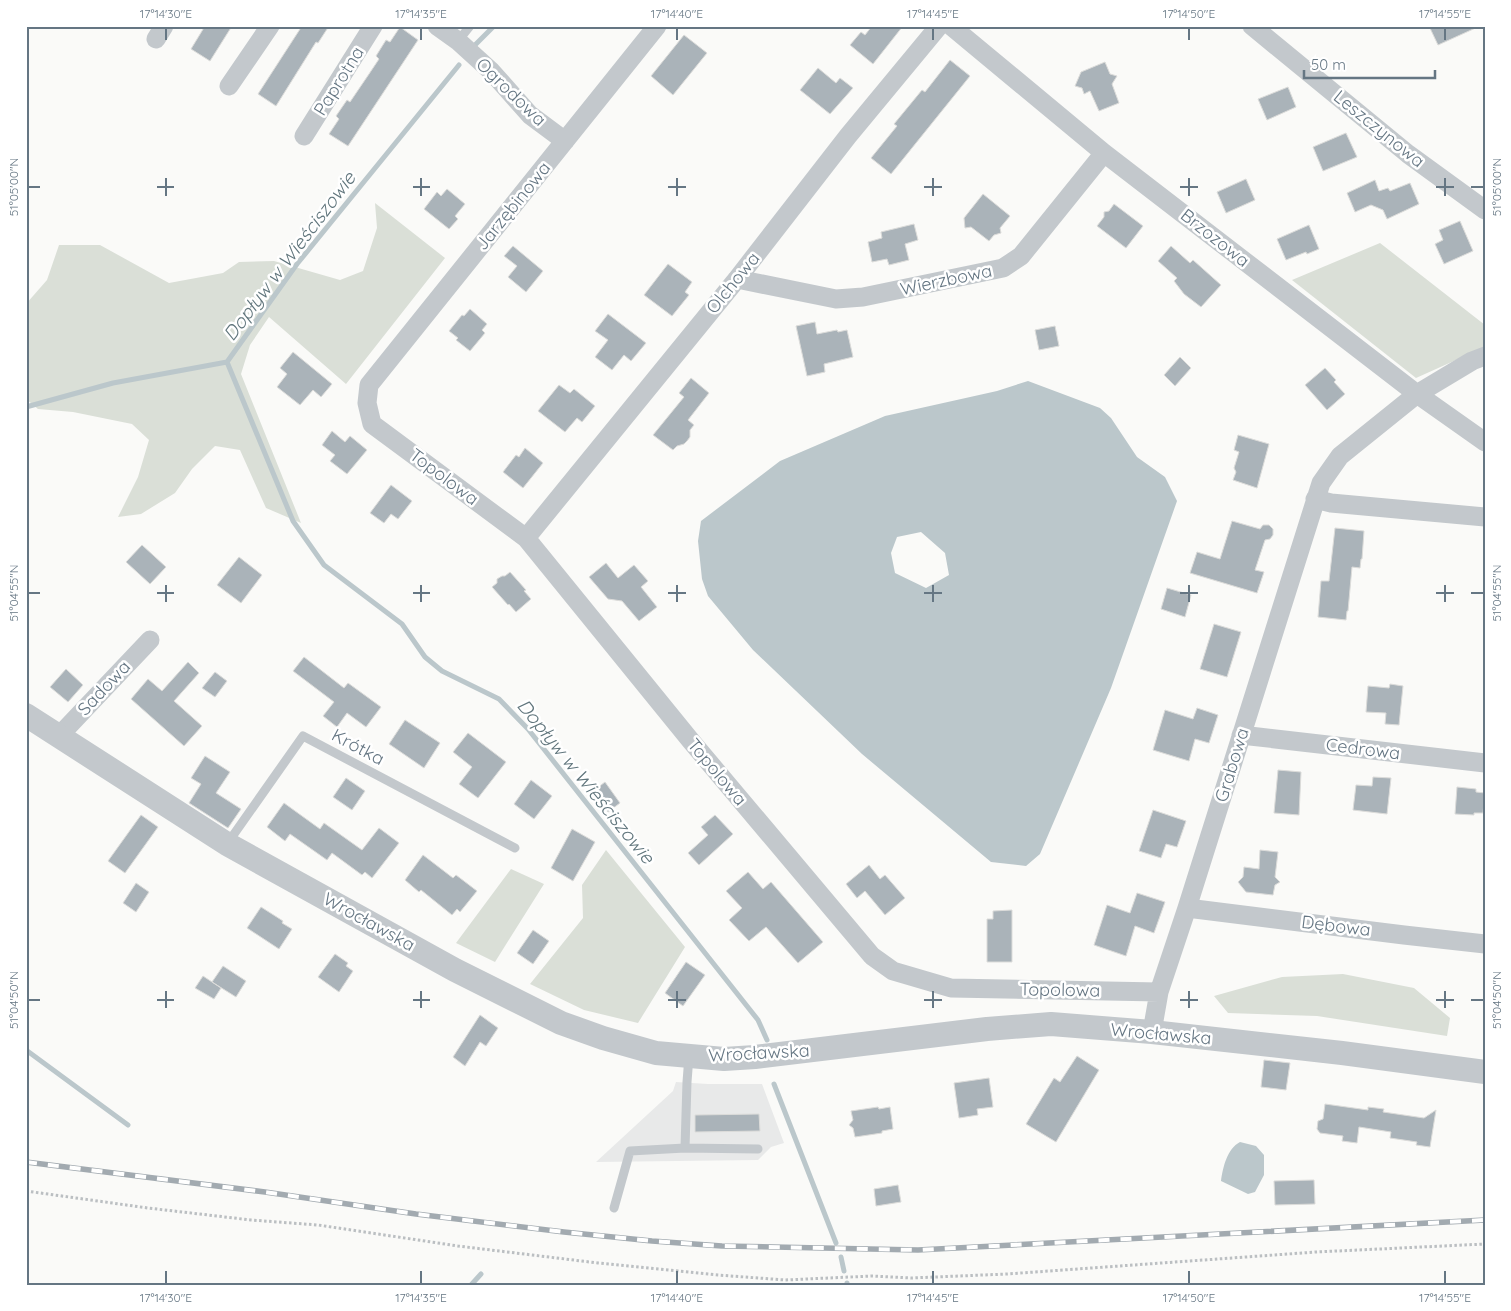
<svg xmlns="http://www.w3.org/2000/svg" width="1511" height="1311" font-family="Quicksand,sans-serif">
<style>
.built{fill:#e8e9e9}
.green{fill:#dadfd7}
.water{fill:#bbc7cb;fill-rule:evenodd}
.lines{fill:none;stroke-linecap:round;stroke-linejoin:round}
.stream{stroke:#bbc7cb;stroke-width:5}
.building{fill:#aab3b9;stroke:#dcdcda}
.path{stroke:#bbbfc2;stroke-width:3;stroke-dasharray:2.5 2.5;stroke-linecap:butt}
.service{stroke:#c3c8cc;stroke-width:9}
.minor{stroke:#c3c8cc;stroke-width:19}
.tertiary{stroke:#c3c8cc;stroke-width:24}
.rail-casing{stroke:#a2aab0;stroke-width:5.5}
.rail{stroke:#fff;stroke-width:4;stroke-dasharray:11;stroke-linecap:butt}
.ticks{fill:none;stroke:#657683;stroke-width:2}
.labels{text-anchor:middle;stroke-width:5;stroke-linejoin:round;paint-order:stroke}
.street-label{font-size:18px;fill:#657683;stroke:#fff}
.water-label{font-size:19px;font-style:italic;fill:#60757c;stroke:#fff}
.neatline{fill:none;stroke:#657683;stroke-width:2}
.ticks-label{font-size:12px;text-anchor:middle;fill:#657683}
</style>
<rect width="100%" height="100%" fill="#fafaf8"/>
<path class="built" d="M676,1082L708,1084H762L784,1143L771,1147L758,1160L596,1162L673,1091Z"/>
<path class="green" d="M375,203L445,258L346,384L269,317L250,345L241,374L301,523L266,508L240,450L215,446L192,469L175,493L141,514L118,517L138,477L149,440L132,424L73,412L38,409L26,399V304L47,280L59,245H100L169,283L223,273L239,262L274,261L340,280L363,271L377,228Z
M1380,243L1485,325V347L1416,378L1292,280Z
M606,850L685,947L638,1023L584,1010L530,984L583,918L582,885Z
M511,869L544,884L495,962L456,943Z
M1343,974L1414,988L1450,1018L1447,1036L1317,1016L1228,1013L1214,996L1282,977Z"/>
<path class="water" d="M1028,381L1100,408L1111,418L1137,457L1165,477L1177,501L1111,688L1040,854L1026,866L991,862L862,754L753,650L708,596L702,579L698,541L701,521L780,461L885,416L997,391ZM921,532L945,553L949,575L926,588L895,573L891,553L897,537Z
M1240,1142L1256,1146L1264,1155V1175L1255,1192L1248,1194L1221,1181C1223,1167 1227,1149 1240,1142Z"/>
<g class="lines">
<path class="stream" d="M475,45L494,26
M459,65L297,264L227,362L293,521L324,565L402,624L425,657L442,671L499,699L528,729L758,1020L767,1040
M26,407L113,383L227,362
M26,1050L128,1125
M774,1084L836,1243
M841,1257L844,1271
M847,1283V1285
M471,1285L481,1274"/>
</g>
<path class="building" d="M205,26H232L210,61L191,49Z
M302,26H329L318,43L316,42L276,106L258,94Z
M872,26H903L873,64L850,45L861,32L865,35Z
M1429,26H1480L1438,45Z
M400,27L418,40L348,146L329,134L339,119L336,116L347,100L350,102L369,74L379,59L376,56L386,40L390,42Z
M684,35L707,53L673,95L651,76Z
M950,60L970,76L891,174L871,158L897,126L894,124L922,90L925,92Z
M1105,62L1110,74L1117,76L1112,84L1119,103L1099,111L1090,91L1084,94L1082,88L1075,86L1081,72Z
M818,68L836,83L840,78L853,88L830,114L800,90Z
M1288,87L1296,107L1267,120L1258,99Z
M1346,133L1357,157L1323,171L1313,147Z
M1246,179L1255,200L1226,213L1217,192Z
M1375,180L1379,191L1388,188L1390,191L1410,183L1419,204L1387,219L1383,210L1371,205L1355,212L1347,193Z
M447,189L465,204L455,216L458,219L449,229L424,209L437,192L441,196Z
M983,194L1010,216L1000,228L1001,233L994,235L989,241L971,227L965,228L964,218Z
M1114,204L1143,226L1126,248L1097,226L1104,217V212L1109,211Z
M1460,221L1473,251L1444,264L1435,244L1443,240L1439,230Z
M914,224L918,240L905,244L909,260L889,265L887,259L872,262L868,242L882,238L881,232Z
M1309,225L1319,249L1307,254L1306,252L1286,260L1277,239Z
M513,246L543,271L526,292L508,277L517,266L504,256Z
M1171,246L1190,263L1193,260L1221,285L1201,307L1184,294L1174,281L1177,278L1158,261Z
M668,264L692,282L685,292L689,295L672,316L644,295Z
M470,309L487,324L482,330L485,333L470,351L456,340L458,338L449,331L462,315L464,316Z
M608,314L646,343L631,361L624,355L612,370L595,357L608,340L595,331Z
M815,322L817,334L837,330L838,332L847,330L853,357L824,364L825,372L807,376L796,326Z
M1055,326L1059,346L1039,350L1035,330Z
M293,352L332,384L321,397L313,390L300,405L277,387L287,374L280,368Z
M1180,357L1191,368L1175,386L1164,375Z
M1325,368L1336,380L1334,382L1345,394L1327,410L1305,385Z
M691,378L709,393L688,420L694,425L690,430V437L687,441L684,444L677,446L673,450L653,435L684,397L679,393Z
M559,385L570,393L574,389L595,406L582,422L577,418L565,432L538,411Z
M332,431L345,442L350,436L367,450L347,474L330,461L335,455L322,445Z
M1238,435L1269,444L1257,488L1233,480L1236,472L1234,468L1239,452L1234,450Z
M525,448L543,463L523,488L503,472L516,455L519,457Z
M391,485L412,501L398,519L391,514L384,523L370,513Z
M1232,521L1260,529L1263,525H1269L1273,529V535L1270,539L1265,540L1255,570L1264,572L1257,593L1190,573L1197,552L1220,559Z
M1335,528L1364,531L1362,559H1361L1360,568L1352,567L1348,611H1347L1346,620L1318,617L1321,581H1329Z
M142,545L166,567L150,584L126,562Z
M239,557L262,575L241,603L217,585Z
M606,563L618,578L634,565L648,581L641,587L657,607L639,621L622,601L608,599L589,577Z
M510,572L526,590L524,591L531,599L516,612L509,604L508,605L492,587L497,583V579L502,576H505Z
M1167,588L1191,595L1185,617L1161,609Z
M1214,624L1241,632L1227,677L1200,669Z
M304,657L344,688L348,683L381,707L366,727L347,713L337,727L323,716L334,702L293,671Z
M188,662L199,673L174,701L202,726L184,746L131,699L148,679L162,691Z
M66,669L83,685L68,702L50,687Z
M215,672L227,681L215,697L202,688Z
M1390,684L1403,686L1399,725L1385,724L1386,713L1366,712L1368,686L1389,688Z
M1197,708L1218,715L1209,743L1195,739L1189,761L1153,750L1165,710L1193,719Z
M405,720L440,743L424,768L389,744Z
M468,733L506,762L478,798L459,784L472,767L453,752Z
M205,756L230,772L216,793L241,809L228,828L189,803L201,784L191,778Z
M1278,770L1301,772L1299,815L1274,813Z
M1373,777L1391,778L1387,814L1353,810L1356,785L1372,786Z
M346,778L365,791L352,810L333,797Z
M531,780L552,796L534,819L514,804Z
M605,782L620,803L608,812L592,792Z
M1457,787L1476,789V792L1485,793L1483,813H1474V815L1455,814Z
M284,803L320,829L324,823L362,850L379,828L399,843L372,878L365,872L362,875L332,853L327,860L290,834L285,841L267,827Z
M1153,810L1186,821L1177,847L1166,844L1161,858L1139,851Z
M141,815L158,827L125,873L108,861Z
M715,815L733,834L699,865L688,853L708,835L701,827Z
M572,829L595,842L573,881L551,868Z
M1260,850L1278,852L1275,877L1280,882L1275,885L1273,895L1246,892L1238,882L1243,877L1244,867L1259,869Z
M423,855L453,878L456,875L477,891L460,912L457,909L452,915L421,890L419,892L405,880Z
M869,865L880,879L885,875L905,898L885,915L865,891L857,898L846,884Z
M748,872L763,889L771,882L823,942L798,963L766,927L749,941L729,920L742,908L726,891Z
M136,883L149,892L136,912L123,903Z
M1137,893L1165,902L1154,933L1135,926L1126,956L1094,945L1107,905L1130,913Z
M261,907L283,921L282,923L292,929L279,949L247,928Z
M1012,910V962H987V919H993V911Z
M533,930L549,941L533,964L517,953Z
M335,954L348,963L346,966L353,971L339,992L318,977Z
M686,962L705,975L683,1006L665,993Z
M223,966L246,981L236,997L212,982Z
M203,976L221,988L214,999L195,988Z
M480,1015L498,1028L486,1046L480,1042L465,1066L453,1057Z
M1077,1056L1099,1070L1056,1142L1026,1124L1054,1078L1060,1082Z
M1264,1060L1290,1063L1286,1090L1261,1087Z
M989,1078L993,1107L977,1109L978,1115L959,1118L954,1083Z
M1325,1104L1368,1110V1107L1384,1109L1383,1112L1424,1118L1436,1110L1430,1147L1416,1145L1417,1142L1390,1138L1391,1132L1359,1127L1357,1143L1342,1141L1343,1136L1320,1133L1317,1129L1318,1121L1323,1119Z
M878,1107L879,1109L890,1107L893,1129L882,1131V1133L855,1137L853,1128L849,1125L853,1120L851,1111Z
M759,1114L760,1131L695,1132V1115Z
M1314,1180L1315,1204L1275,1205L1274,1181Z
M898,1185L901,1202L876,1206L874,1189Z"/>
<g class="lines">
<path class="path" d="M26,1191L148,1208L251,1220L318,1225L458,1246L598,1263L718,1275L785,1280L872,1276L911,1278L1007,1274L1316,1252L1485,1244"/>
<path class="service" d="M458,41L470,26
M227,844L303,736L515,848
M685,1148L758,1149
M614,1208L630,1151L685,1148L687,1082L689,1056"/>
<path class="minor" d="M437,26L458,41L491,71L530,115L565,141
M657,26L369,385L367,403L372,424L526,538L691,741L872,956L893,971L951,988L1159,992
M951,26L1104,153L1417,394L1485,442
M1252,26L1408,154L1485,210
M156,39L164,26
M229,86L270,26
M304,136L373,26
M737,279L836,299L863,297L1003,268L1021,256L1104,153
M1315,499L1331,503L1485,517
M526,538L737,279L848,136L939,26
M1241,735L1485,763
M59,736L150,640
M1187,908L1404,935L1485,944
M1152,1032L1159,992L1187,908L1321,483L1340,456L1417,394L1472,361L1485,356"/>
<path class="tertiary" d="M26,715L227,844L455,970L561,1023L603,1038L656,1053L724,1059L755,1057L987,1029L1051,1024L1152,1032L1342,1053L1485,1072"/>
<g class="rail-casing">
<path id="rail" d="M26,1162L265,1192L416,1214L564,1232L652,1241L722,1246L918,1250L1485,1220"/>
</g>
<use href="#rail" class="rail"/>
</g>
<path class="ticks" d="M166,28V40M421,28V40M677,28V40M933,28V40M1189,28V40M1445,28V40M166,178V196M421,178V196M677,178V196M933,178V196M1189,178V196M1445,178V196M28,187H40M157,187H174M413,187H430M668,187H686M924,187H942M1180,187H1198M1436,187H1454M1471,187H1484M166,585V602M421,585V602M677,585V602M933,585V602M1189,585V602M1445,585V602M28,593H40M157,593H174M413,593H430M668,593H686M924,593H942M1180,593H1198M1436,593H1454M1471,593H1484M166,991V1008M421,991V1008M677,991V1008M933,991V1008M1189,991V1008M1445,991V1008M28,1000H40M157,1000H174M413,1000H430M668,1000H686M924,1000H942M1180,1000H1198M1436,1000H1454M1471,1000H1484M166,1271V1284M421,1271V1284M677,1271V1284M933,1271V1284M1189,1271V1284M1445,1271V1284"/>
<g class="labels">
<g class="street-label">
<text transform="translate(339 81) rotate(-58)" y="6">Paprotna</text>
<text transform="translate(511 92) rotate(44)" y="6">Ogrodowa</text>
<text transform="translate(1379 129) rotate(39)" y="6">Leszczynowa</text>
<text transform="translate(513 206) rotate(-51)" y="6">Jarzębinowa</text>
<text transform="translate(1215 238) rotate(38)" y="6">Brzozowa</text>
<text transform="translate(946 280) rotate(-12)" y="6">Wierzbowa</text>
<text transform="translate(733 283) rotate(-51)" y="6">Olchowa</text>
<text transform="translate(444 477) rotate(37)" y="6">Topolowa</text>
<text transform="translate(104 688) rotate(-47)" y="6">Sadowa</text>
<text transform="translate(358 747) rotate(28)" y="6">Krótka</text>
<text transform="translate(1363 749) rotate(7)" y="6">Cedrowa</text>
<text transform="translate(1232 765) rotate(-73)" y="6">Grabowa</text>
<text transform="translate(717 772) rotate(50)" y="6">Topolowa</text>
<text transform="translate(369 922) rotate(29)" y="6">Wrocławska</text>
<text transform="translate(1336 926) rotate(7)" y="6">Dębowa</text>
<text transform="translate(1060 990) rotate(1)" y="6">Topolowa</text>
<text transform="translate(1161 1034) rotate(5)" y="6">Wrocławska</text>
<text transform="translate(759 1053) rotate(-3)" y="6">Wrocławska</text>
</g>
<g class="water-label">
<text transform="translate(289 256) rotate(-53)" y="7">Dopływ w Wieściszowie</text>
<text transform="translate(586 781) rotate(51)" y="7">Dopływ w Wieściszowie</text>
</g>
</g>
<rect width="1511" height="1311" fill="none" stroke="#ffffff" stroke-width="55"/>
<path d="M1304 70v8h131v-8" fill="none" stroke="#657683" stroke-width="2.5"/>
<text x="1311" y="70" font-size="15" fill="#657683" stroke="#ffffff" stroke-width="4" paint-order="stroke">50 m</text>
<rect x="28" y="28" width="1456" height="1256" class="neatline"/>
<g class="ticks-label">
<text x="166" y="18">17°14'30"E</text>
<text x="421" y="18">17°14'35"E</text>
<text x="677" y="18">17°14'40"E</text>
<text x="933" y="18">17°14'45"E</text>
<text x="1189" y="18">17°14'50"E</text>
<text x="1445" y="18">17°14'55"E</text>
<text transform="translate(14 187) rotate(-90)" y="4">51°05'00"N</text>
<text transform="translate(1497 187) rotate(-90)" y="4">51°05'00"N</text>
<text transform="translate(14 593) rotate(-90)" y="4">51°04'55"N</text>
<text transform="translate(1497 593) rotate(-90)" y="4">51°04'55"N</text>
<text transform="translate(14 1000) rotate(-90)" y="4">51°04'50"N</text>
<text transform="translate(1497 1000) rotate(-90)" y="4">51°04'50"N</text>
<text x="166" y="1302">17°14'30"E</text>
<text x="421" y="1302">17°14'35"E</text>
<text x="677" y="1302">17°14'40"E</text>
<text x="933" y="1302">17°14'45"E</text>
<text x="1189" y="1302">17°14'50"E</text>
<text x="1445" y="1302">17°14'55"E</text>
</g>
</svg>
